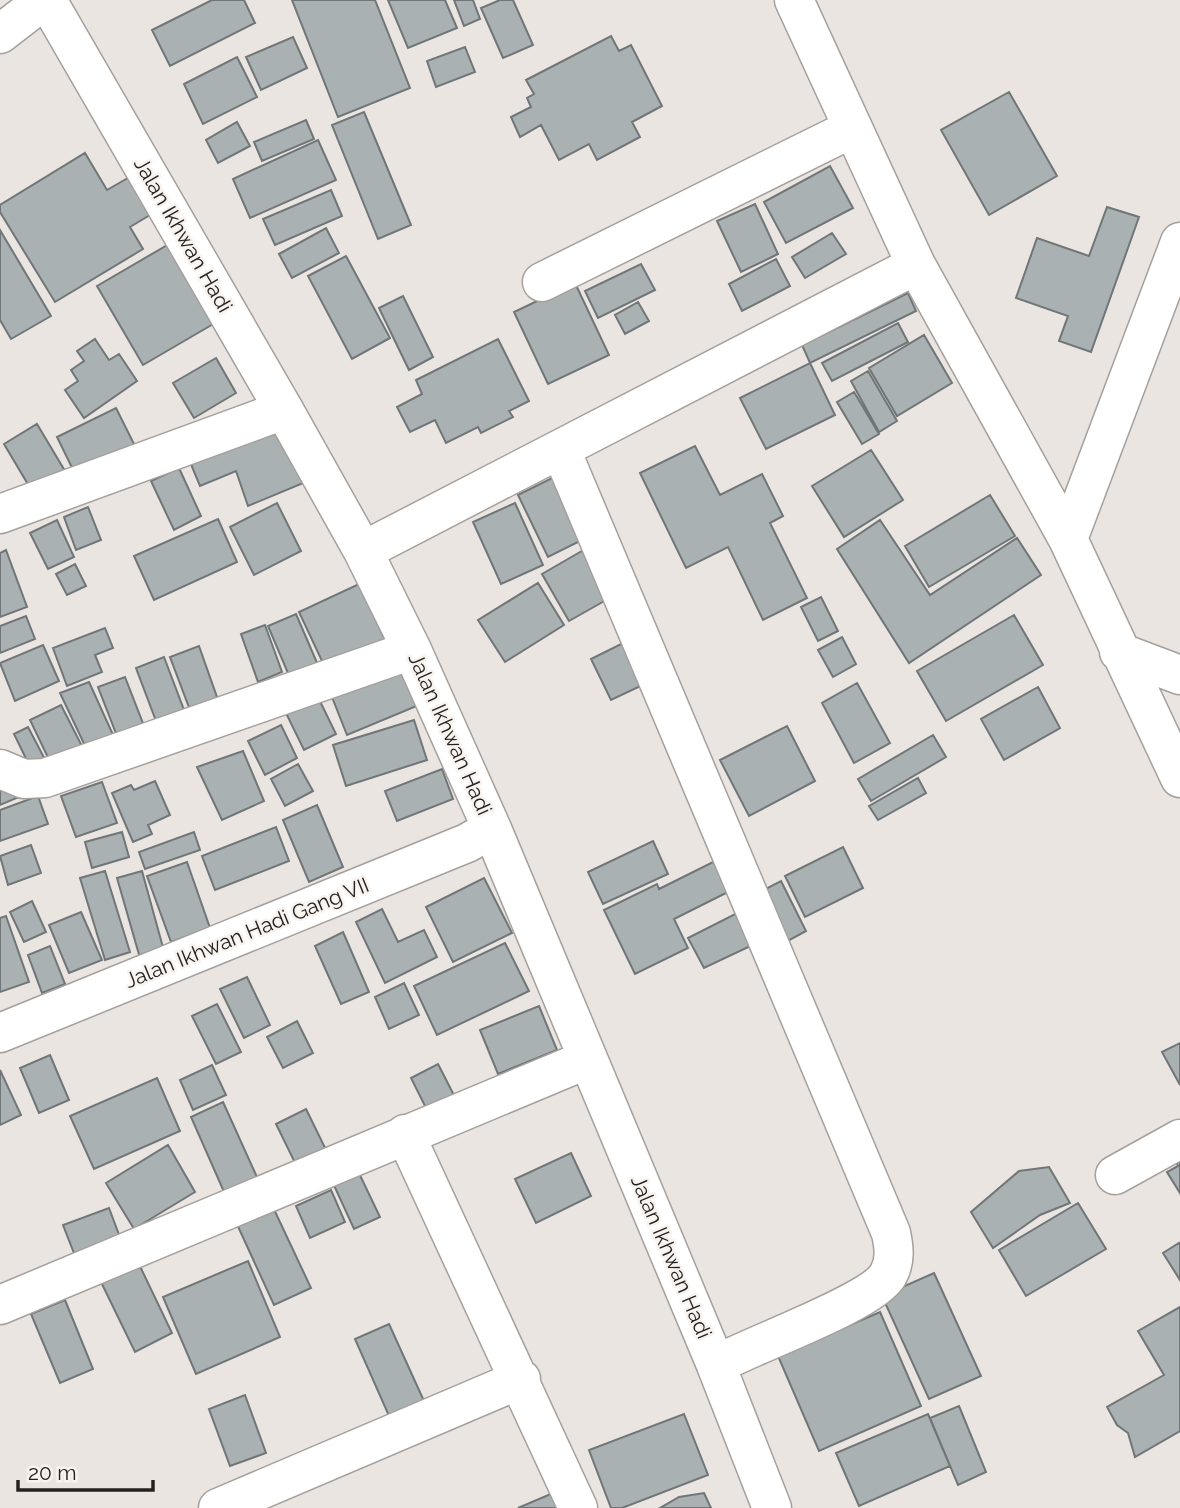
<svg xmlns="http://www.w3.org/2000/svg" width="1180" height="1508" font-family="Raleway,sans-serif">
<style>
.building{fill:#aab1b2;stroke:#707678;stroke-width:2}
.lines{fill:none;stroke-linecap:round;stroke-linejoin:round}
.minor-casing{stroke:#a5a09c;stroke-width:41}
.minor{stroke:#fff;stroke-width:38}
.labels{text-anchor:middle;stroke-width:5;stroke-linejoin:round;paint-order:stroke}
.street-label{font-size:21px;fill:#242220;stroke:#f8f3ee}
</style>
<rect width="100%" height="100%" fill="#eae5e1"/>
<path class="building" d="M212,0H244L255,23L170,66L152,30Z
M292,0H375L410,88L338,117Z
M388,0H445L457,28L408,48Z
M454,0H473L480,19L464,26Z
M500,0H513L533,45L503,58L481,8Z
M611,36L619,51L631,45L662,106L632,122L640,137L597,160L589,144L559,160L541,125L520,137L511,117L531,107L527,98L534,94L526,80Z
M293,37L307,68L261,90L246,57Z
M465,47L475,72L436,87L427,61Z
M237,57L257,97L203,124L184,84Z
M1009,92L1057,176L989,215L941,130Z
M364,112L411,225L378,239L332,125Z
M306,120L314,139L262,161L254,142Z
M237,122L250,146L218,163L206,140Z
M318,140L336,180L250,218L233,179Z
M85,153L107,190L133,175L155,212L130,227L143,249L55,302L0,212V205Z
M830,166L853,208L786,243L764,202Z
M331,190L342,216L275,245L263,219Z
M755,204L778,254L741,272L717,221Z
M1107,207L1139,217L1091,352L1059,341L1068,316L1016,298L1037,238L1089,256Z
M326,228L339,253L292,278L279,254Z
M0,230L51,316L11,339L0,320Z
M832,233L846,254L805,278L792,257Z
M169,244L215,323L143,365L97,286Z
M346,256L390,338L352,359L308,276Z
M776,259L790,286L742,311L729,284Z
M641,264L655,290L598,318L585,291Z
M575,283L609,355L548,384L514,312Z
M908,293L916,311L810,363L802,345Z
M403,296L433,357L409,370L379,308Z
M638,302L649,321L625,334L615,315Z
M898,323L908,342L832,381L822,363Z
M924,335L952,383L897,416L869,368Z
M95,339L109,360L119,354L137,381L84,418L65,390L78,381L71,370L84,361L77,351Z
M498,339L529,401L509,411L513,417L481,433L478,427L446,443L435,420L410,432L397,407L422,394L416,380Z
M216,358L236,393L194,418L173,383Z
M810,363L835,415L766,449L740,398Z
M868,371L897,421L879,432L851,381Z
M854,392L879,434L862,444L837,402Z
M116,408L136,448L77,478L57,437Z
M37,424L65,471L32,491L4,444Z
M259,433L285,435L308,481L248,506L236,471L200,486L188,457Z
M695,446L720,495L762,474L783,516L770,523L807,598L763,620L728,547L686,568L640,473Z
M871,450L903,500L844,537L812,486Z
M179,468L201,516L174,530L151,481Z
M556,476L586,538L548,557L518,495Z
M990,495L1015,536L929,587L905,546Z
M277,503L301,551L254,575L230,527Z
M515,503L543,565L501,584L473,522Z
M88,507L101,540L76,550L64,517Z
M218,519L237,562L154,600L134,556Z
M57,520L74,557L48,569L30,533Z
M880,520L930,595L1017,538L1041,575L909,663L837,549Z
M587,548L615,595L569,621L542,574Z
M6,550L27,607L0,617V553Z
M75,564L86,586L67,595L56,574Z
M538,583L564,625L505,662L478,620Z
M359,584L389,648L329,676L299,612Z
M821,597L838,631L818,641L801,607Z
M296,614L321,672L293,685L268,626Z
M1014,615L1043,665L946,721L917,671Z
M26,616L35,639L0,653V626Z
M265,625L282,672L258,682L241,634Z
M105,628L113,648L95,655L102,672L67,686L53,648Z
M842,637L856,664L833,677L818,650Z
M629,640L649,682L611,700L591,659Z
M43,645L59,681L15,701L0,663Z
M199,646L218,700L190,710L170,657Z
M164,657L184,710L156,721L136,668Z
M402,663L419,705L347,735L330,692Z
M125,677L144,726L117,736L98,687Z
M89,682L114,737L87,750L60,693Z
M857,683L890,743L854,763L822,703Z
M1038,687L1060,728L1004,760L981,719Z
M315,691L336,734L304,750L283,707Z
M61,705L86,754L54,770L30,720Z
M414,720L427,760L346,786L333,745Z
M281,725L297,758L265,775L248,741Z
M787,726L815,781L749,816L720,760Z
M28,727L50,769L35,777L14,734Z
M933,735L946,757L871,801L858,779Z
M243,751L264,801L222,820L197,767Z
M298,764L313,791L285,806L271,779Z
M442,769L453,799L397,821L385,791Z
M918,778L926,793L878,820L869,806Z
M155,781L170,815L148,825L152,834L133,842L112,793L131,785L134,790Z
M102,782L117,823L76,837L61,796Z
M0,783L21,796L0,805Z
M38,796L48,824L0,841V810Z
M317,805L343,867L309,882L283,820Z
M276,827L289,861L215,890L202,856Z
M122,832L129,857L92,868L85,842Z
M194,832L200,850L145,869L139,852Z
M653,841L668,874L603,904L588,872Z
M31,845L41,873L8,885L0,856Z
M843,847L863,888L805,917L785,876Z
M715,861L730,891L674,919L688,948L635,974L604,910L657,884L659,889Z
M187,862L210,928L171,942L147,876Z
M105,871L130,952L105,960L80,878Z
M142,871L164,951L140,958L117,878Z
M484,878L512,933L453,962L426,907Z
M781,881L806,931L786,942L760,892Z
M32,901L46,932L24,942L10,912Z
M382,909L398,942L424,930L437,957L385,983L356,922Z
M745,909L761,941L704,968L688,938Z
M81,912L102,960L69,973L49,925Z
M6,916L29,982L0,992V918Z
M343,932L369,992L341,1004L315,946Z
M505,943L529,991L437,1035L414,986Z
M50,946L65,984L42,993L28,955Z
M247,977L270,1025L244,1038L220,989Z
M404,983L419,1015L389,1029L375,997Z
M217,1004L241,1052L216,1064L192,1016Z
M539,1006L557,1050L498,1074L480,1030Z
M297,1021L313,1053L283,1068L267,1037Z
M1180,1043V1085L1162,1052Z
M50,1055L69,1100L39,1113L20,1068Z
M438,1064L459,1105L431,1118L411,1078Z
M212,1065L226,1095L193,1110L180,1080Z
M0,1070L21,1115L0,1125Z
M157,1078L180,1131L94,1169L70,1116Z
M223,1102L261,1186L228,1201L191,1117Z
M306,1109L329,1156L299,1171L276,1124Z
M168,1145L195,1192L134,1229L106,1183Z
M571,1153L591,1196L536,1223L515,1179Z
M1180,1155V1193L1167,1172L1178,1166L1174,1158Z
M1049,1167L1070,1203L1040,1215L993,1248L971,1212L1019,1171Z
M357,1169L380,1217L354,1229L332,1181Z
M331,1190L345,1222L310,1238L296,1206Z
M271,1203L311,1288L274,1305L235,1220Z
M1078,1203L1106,1249L1026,1296L999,1250Z
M109,1208L124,1248L79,1266L63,1225Z
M1179,1243L1180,1245V1280L1163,1253Z
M137,1260L172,1333L135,1352L99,1278Z
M248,1261L280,1337L196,1374L163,1297Z
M934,1273L981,1376L929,1399L882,1296Z
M65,1300L93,1369L60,1383L31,1314Z
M1180,1307V1431L1135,1457L1128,1433L1117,1425L1107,1407L1164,1375L1138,1331Z
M880,1312L921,1406L819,1451L778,1356Z
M389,1324L424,1401L389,1416L355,1339Z
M245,1395L266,1453L230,1466L209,1409Z
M959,1406L986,1472L958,1485L930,1418Z
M684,1414L708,1475L622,1508H611L589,1450Z
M928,1414L950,1466L859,1506L836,1453Z
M567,1487L576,1508H518Z
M704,1493L711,1508H660L679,1497Z"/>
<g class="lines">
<g class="minor-casing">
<path id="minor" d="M47,0L284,410L363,551L412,650L492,829L716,1365L772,1508
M794,0L916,265L1068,539L1180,778
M0,34L44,0
M542,282L853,128
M561,450L891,1233C894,1247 896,1261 888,1275C872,1303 751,1345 716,1365
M0,514L284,410
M1068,539L1180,242
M363,551L916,265
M1119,652L1180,675
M0,769L24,779L45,778L412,650
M0,1033L467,843L492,829
M405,1134L578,1508
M1115,1175L1180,1139
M0,1305L588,1059
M218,1508L521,1379"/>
</g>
<use href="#minor" class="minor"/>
</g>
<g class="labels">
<g class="street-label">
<text transform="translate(183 235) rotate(60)" y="7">Jalan Ikhwan Hadi</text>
<text transform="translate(450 734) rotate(66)" y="7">Jalan Ikhwan Hadi</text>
<text transform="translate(247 933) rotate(-22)" y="7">Jalan Ikhwan Hadi Gang VII</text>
<text transform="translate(671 1257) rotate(67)" y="7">Jalan Ikhwan Hadi</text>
</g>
</g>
<path d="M18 1480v10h135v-10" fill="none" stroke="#242220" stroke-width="3.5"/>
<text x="28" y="1480" font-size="21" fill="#242220" stroke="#f8f3ee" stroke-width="5" paint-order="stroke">20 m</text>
</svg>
